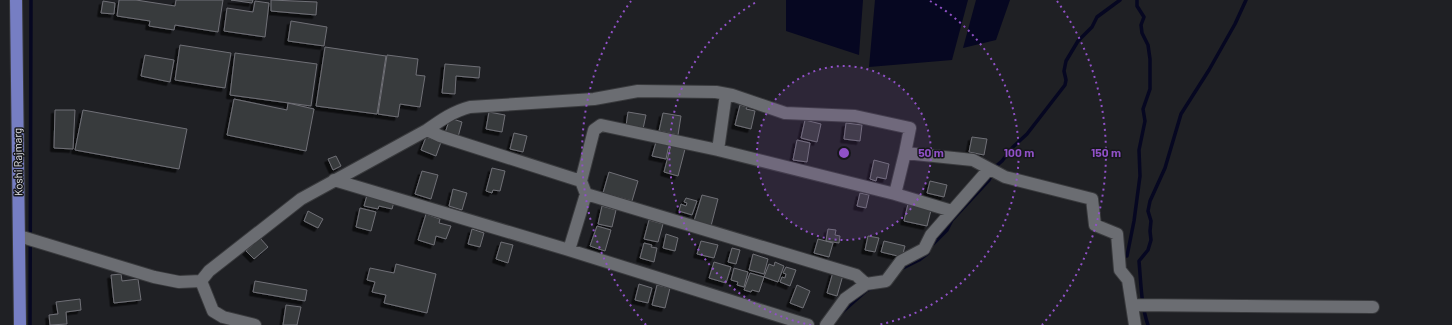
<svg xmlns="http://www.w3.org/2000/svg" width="1452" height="325" font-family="Barlow,sans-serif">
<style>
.water{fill:#060721}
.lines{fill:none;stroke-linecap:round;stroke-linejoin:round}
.stream{stroke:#060721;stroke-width:3.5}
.building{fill:#393a3e;stroke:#6f7076;filter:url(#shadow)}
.minor-casing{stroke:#393a3d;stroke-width:14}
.major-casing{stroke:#393a3d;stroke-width:14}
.minor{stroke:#6b6d72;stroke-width:12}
.major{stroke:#767ec3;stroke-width:12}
.ring{fill:none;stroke:#9051c7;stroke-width:2;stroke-dasharray:2 4}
.labels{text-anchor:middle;stroke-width:3;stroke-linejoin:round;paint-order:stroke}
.street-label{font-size:11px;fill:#e2e3e6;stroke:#16171b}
.centre{fill:#9051c7;stroke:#16171b;stroke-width:2}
.ring-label{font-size:12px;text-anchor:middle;font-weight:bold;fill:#9051c7;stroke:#16171b;stroke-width:3;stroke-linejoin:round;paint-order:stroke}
</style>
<defs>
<filter id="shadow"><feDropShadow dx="-3.5" dy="3.5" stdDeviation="0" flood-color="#0009"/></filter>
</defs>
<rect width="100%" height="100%" fill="#1f2024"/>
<path class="water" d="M786,0H863L859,55L786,31Z
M875,0H968L952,60L869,67Z
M976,0H1010L996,40L963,48Z"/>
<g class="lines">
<path class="stream" d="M932,245L947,230L952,220L989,180L995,167L1002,161L1013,147L1027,134L1065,85L1066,80L1064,71L1066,61L1078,41L1092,27L1097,17L1120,0
M1127,256L1134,221L1140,176L1139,150L1145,121L1143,109L1150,89V59L1148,45L1142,33L1141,25L1144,17L1137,6V0
M901,269L919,260L928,253
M840,314L867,290L873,288
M30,325L31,0
M1148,325C1141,305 1141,283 1139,261L1148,250L1151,240L1150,231L1151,221L1148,211L1150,201L1165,168L1181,114L1209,70L1235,24L1246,0"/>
</g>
<path class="building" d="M119,0H136L175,6L176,0H223L218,32L175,25L174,30L149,26L150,21L117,16Z
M231,0H253L252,3Z
M271,0L317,2L316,15L271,11Z
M103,1L115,3L114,14L101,13Z
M255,1L269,3L265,37L224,31L227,8L253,12Z
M291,21L327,27L324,46L288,41Z
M180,45L231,53L225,88L175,80Z
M325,47L386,56L377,114L316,106Z
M235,53L317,64L311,106L230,95Z
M145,55L174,60L170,82L141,76Z
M387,55L418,59L416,75L425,76L420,107L400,104L398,117L378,114Z
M445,64L480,67L479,78L456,76L455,94L442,93Z
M234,99L287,110L288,103L314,109L306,151L227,135Z
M740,105L747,107L746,109L755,111L751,129L735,125Z
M55,110H75L73,149L54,148Z
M83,110L187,129L179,169L75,150Z
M489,112L505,115L502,132L486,129Z
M628,112L646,115L643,129L626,126Z
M663,113L681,116L678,135L659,131Z
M450,118L462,122L458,137L445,133Z
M805,120L821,124L817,142L801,138Z
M846,123L862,125L860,141L844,139Z
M514,133L527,136L523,152L510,149Z
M426,137L441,142L436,156L421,150Z
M972,137L987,139L984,155L969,152Z
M797,140L810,143L807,162L793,160Z
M656,142L669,145L666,159L652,156Z
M671,145L685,149L678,176L664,172Z
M336,156L341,166L333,170L328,159Z
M874,160L889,164L886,179L877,177L876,181L870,179Z
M492,168L505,171L500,191L493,190L492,193L486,191Z
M422,171L438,175L431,199L415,194Z
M609,172L638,181L632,201L603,193Z
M930,181L947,185L944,197L927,193Z
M453,189L467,193L462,210L449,206Z
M860,193L869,195L866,208L857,206Z
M367,195L394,202L392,209L379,206L378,209L364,206Z
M702,195L718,199L711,226L694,221Z
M686,198L697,201L692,215L679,211L681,204L686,206L687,203L684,202Z
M908,204L931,210L927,226L904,221Z
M602,206L616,210L612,227L598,224Z
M360,208L376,212L371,231L356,227Z
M308,211L323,219L318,228L304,221Z
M426,214L440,219L439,223L451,226L446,239L436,236L434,245L418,240Z
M649,220L663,224L658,242L644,239Z
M597,226L611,230L605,251L590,246Z
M472,229L484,233L480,247L468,244Z
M828,229L836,230L835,235L840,236L839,243L826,241Z
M666,234L678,238L675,251L663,248Z
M868,236L879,238L875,252L865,250Z
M260,238L268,247L254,259L246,251Z
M818,239L833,243L829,257L814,253Z
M701,241L718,245L714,258L697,254Z
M884,241L905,246L902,257L881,252Z
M501,242L513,245L508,263L496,259Z
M644,243L652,245L651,247L657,248L654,262L640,258Z
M732,248L740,250L736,264L728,262Z
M753,254L768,259L764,274L749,270Z
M714,262L731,267L726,283L709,278Z
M775,262L784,266L778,282L764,277L769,264L774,266Z
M396,264L436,274L427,313L384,303L386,295L372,292L375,282L367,280L370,268L394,273Z
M786,267L796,270L790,286L780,282L782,277L785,278L786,274L783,273Z
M734,268L748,272L744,287L737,285L738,282L731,280Z
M833,272L843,275L837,296L827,293Z
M750,273L764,277L759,292L752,290L751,292L744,290Z
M121,274L122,281L138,279L141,300L114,303L111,275Z
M255,281L307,290L305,301L253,292Z
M639,284L652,288L648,303L635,300Z
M657,285L670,288L665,308L652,305Z
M797,285L810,291L803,308L790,303Z
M80,299L81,310L66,312L67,324L50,325L49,315L58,314L56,302Z
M286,305L301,307L297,325H283Z"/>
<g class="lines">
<g class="minor-casing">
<path id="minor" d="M427,130L440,136L581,181L586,194L856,275L866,284
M718,150L895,194L905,153
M334,180L569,250
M581,181L594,130L601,125L718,150L726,94
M586,194L569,250L808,325
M895,194L952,211
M19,236L154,277L179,282L201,281L209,271L301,199L427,130C441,120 454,111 470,107L594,99L638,91L716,92L732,95L785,113L855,116L910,128L905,153L973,160L1005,177L1092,199L1095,225L1117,234L1120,270L1128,280L1135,325
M201,281L213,311L223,317L255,325
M1132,305L1373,307
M826,325L845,299L866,284L886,281L901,261L924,249L931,235L989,169"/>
</g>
<g class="major-casing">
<path id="major" d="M16,0L20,325"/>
</g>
<use href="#minor" class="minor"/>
<use href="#major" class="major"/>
</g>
<circle cx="844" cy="153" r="87" fill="#9051c7" fill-opacity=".12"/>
<g class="ring">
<circle cx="844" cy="153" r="87"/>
<path d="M811 325A175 175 0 0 1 758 1M930 1A175 175 0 0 1 877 325"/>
<path d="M646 325A262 262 0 0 1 631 1M1057 1A262 262 0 0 1 1042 325"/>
</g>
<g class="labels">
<g class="street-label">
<text transform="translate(18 162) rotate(-91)" y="4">Koshi Rajmarg</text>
</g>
</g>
<circle cx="844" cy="153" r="6" class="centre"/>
<g class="ring-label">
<text x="931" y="157">50 m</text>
<text x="1019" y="157">100 m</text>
<text x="1106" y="157">150 m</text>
</g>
</svg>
